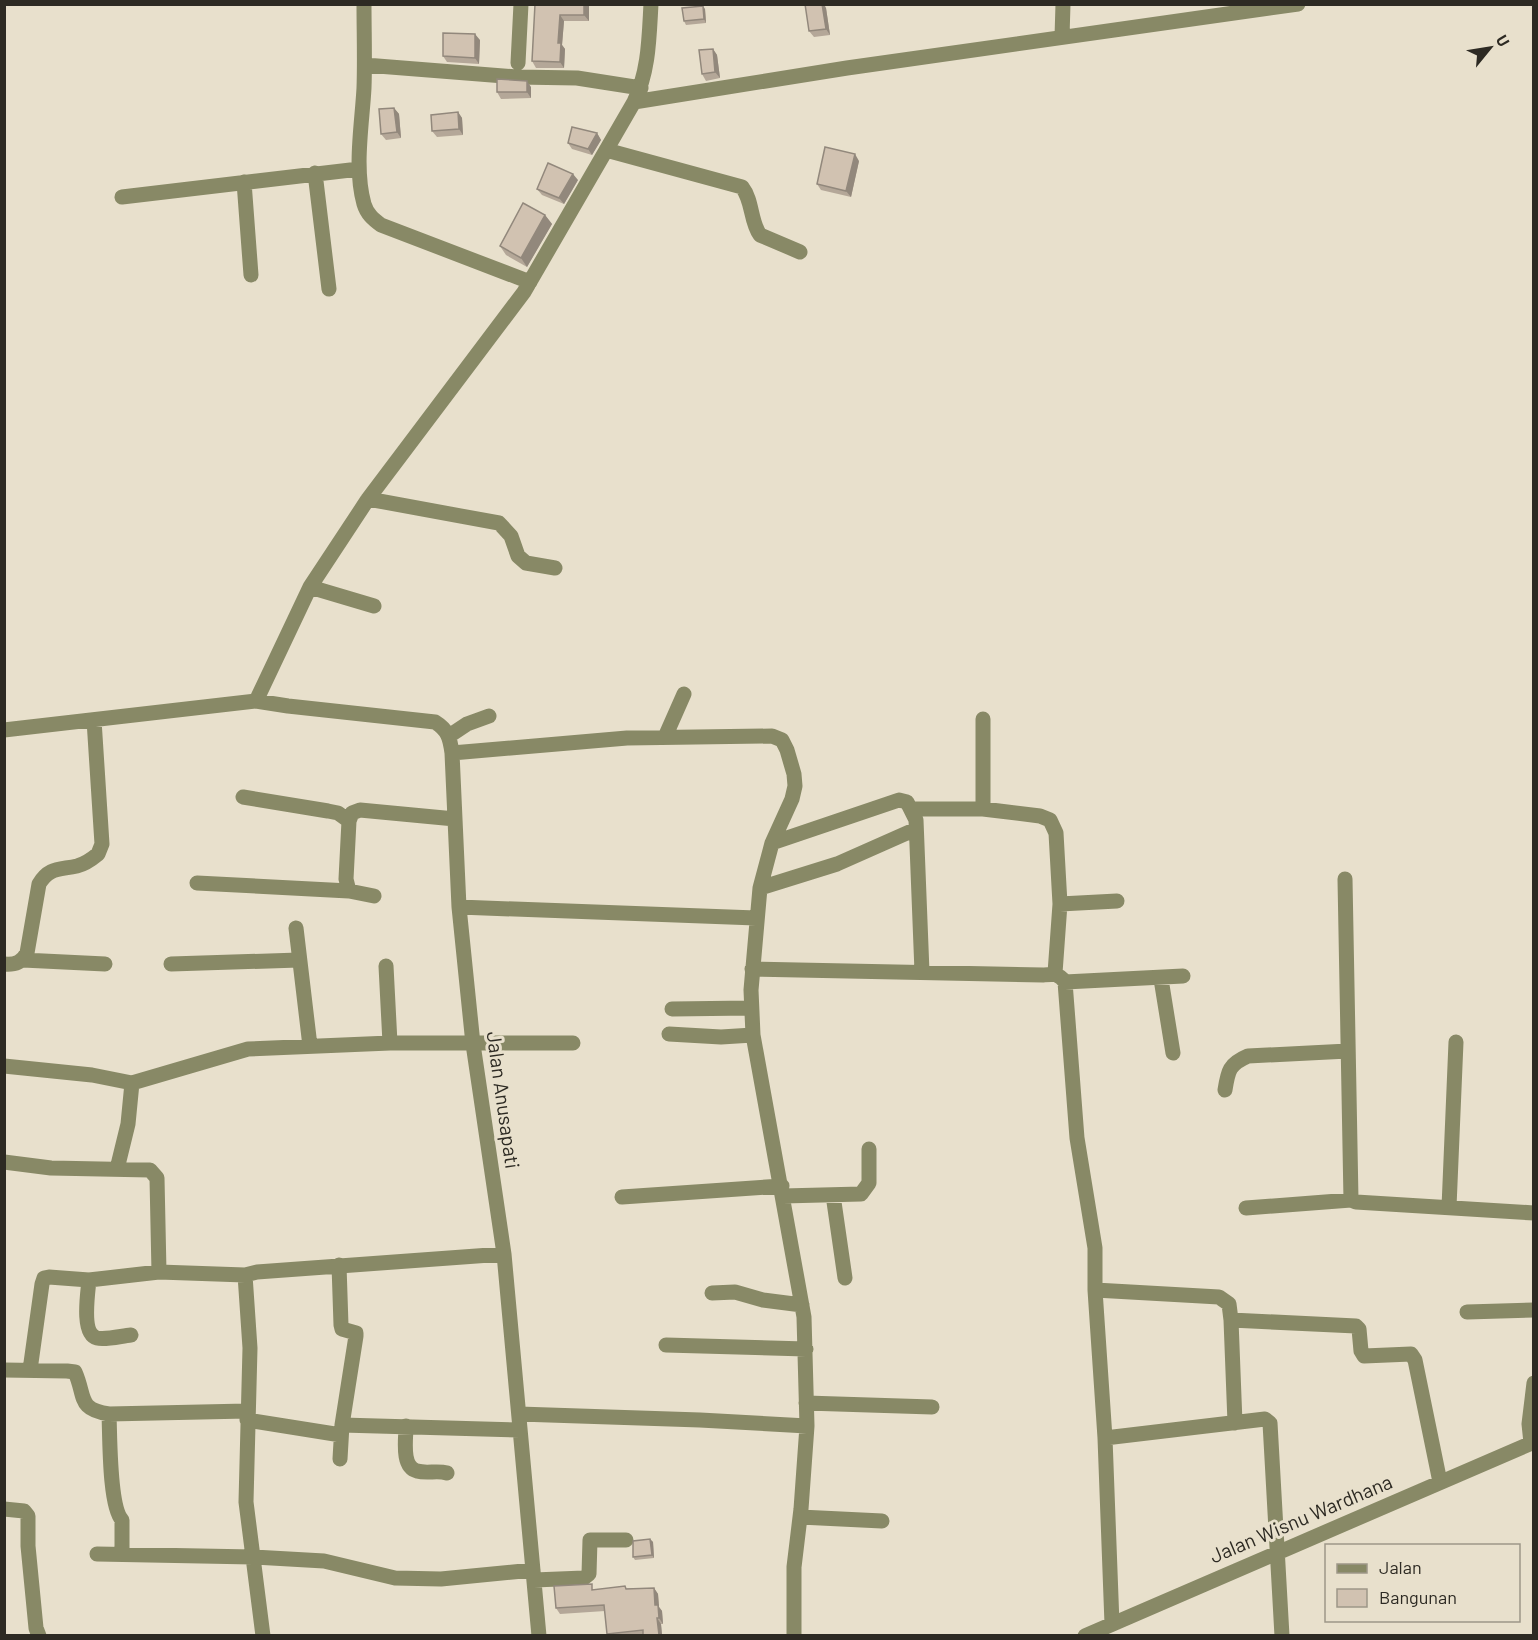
<svg xmlns="http://www.w3.org/2000/svg" width="1538" height="1640" font-family="Barlow,sans-serif">
<style>
.lines{fill:none;stroke-linecap:round;stroke-linejoin:round}
.minor{stroke:#888966;stroke-width:15}
.wall{fill:#b4a798}
.shaded-wall{fill:#92887c}
.building{fill:#d1c2b1;stroke:#92887c;stroke-width:1.5}
.labels{text-anchor:middle;stroke-width:6;stroke-linejoin:round;paint-order:stroke}
.street-label{font-size:20px;fill:#2d2a23;stroke:#e8e0cc}
</style>
<rect width="100%" height="100%" fill="#e8e0cc"/>
<g class="lines">
<path class="minor" d="M364,4C364,32 365,60 364,88C362,125 354,168 364,204C367,214 373,219 381,225L530,282
M1062,37L1063,4
M518,63L521,4
M365,65L517,77L577,78L641,88
M634,102L847,68L1298,4
M606,150L742,187C753,201 750,221 760,235L800,252
M315,173L329,289
M244,182L251,275
M122,197L359,169
M368,499L499,523L511,536L518,556L526,563L555,568
M310,587L374,606
M256,701L310,587L368,499L524,292L634,102C649,71 649,38 651,4
M983,719V809
M4,730L256,701L288,706L435,722C448,730 450,738 452,753L459,907L473,1044L504,1254L539,1636
M449,736L467,724L489,716
M665,737L684,694
M452,753L627,738L772,736L782,740L787,750L794,774L795,786L792,799L772,843L760,888L751,990L753,1035L804,1317L807,1426L801,1509L794,1567V1636
M243,797L328,811L338,813L349,821
M912,809H983L1040,816L1050,820L1056,833L1060,904L1055,973
M772,843L899,800L907,802L916,820L922,972
M1345,879L1351,1200
M197,883L349,891
M760,888L837,864L916,829
M374,896L349,891L346,879L349,821L352,813L360,810L455,819
M1060,904L1117,901
M459,907L756,918
M296,928L310,1046
M23,960L105,964
M4,964C16,965 22,962 27,953L39,884C49,867 59,870 77,866C85,864 92,859 98,854L102,844L94,720
M171,964L299,960
M386,966L390,1043
M752,969L1043,975C1053,974 1058,973 1065,982L1077,1138L1095,1248V1290L1105,1438L1112,1624
M1161,979L1173,1053
M1065,982L1183,976
M672,1009L750,1008
M669,1034L721,1037L753,1035
M4,1066L92,1075L132,1083L248,1049L390,1043H573
M1225,1090C1228,1071 1229,1064 1248,1056L1348,1051
M4,1162L51,1168L150,1170L157,1178L159,1272
M117,1169L128,1124L132,1083
M833,1195L845,1278
M783,1196L861,1194L869,1183V1149
M622,1197L782,1186
M1449,1207L1456,1042
M1246,1208L1351,1200L1356,1202L1534,1213
M339,1265L341,1325L342,1329L356,1333V1336L342,1425L340,1459
M245,1275L250,1348L246,1502L263,1636
M89,1280C88,1292 81,1334 97,1338C106,1340 121,1336 131,1335
M1095,1290L1219,1297L1229,1304L1231,1320L1356,1326L1359,1329L1361,1351L1364,1356L1411,1354L1415,1360L1440,1482
M712,1293L735,1292L763,1300L802,1305
M1467,1312L1534,1310
M1231,1320L1235,1423
M666,1345L806,1349
M4,1370L67,1371L75,1372C86,1397 77,1409 109,1414L247,1411
M30,1370L42,1284L44,1278L49,1277L89,1280L159,1272L245,1275L257,1272L504,1254
M806,1403L932,1407
M109,1414C110,1436 109,1506 122,1520V1554
M519,1414L700,1420L807,1426
M247,1420L341,1435
M342,1425L520,1430
M406,1426C406,1439 401,1467 417,1471C427,1474 437,1470 447,1473
M1105,1438L1265,1419L1270,1423L1282,1636
M1531,1443L1529,1424L1534,1383
M4,1509L24,1511L28,1516V1546L36,1628L39,1636
M800,1517L882,1521
M97,1554L253,1557L324,1561L395,1578L441,1579L533,1570
M534,1580L584,1578L589,1574L590,1540H626
M1085,1636L1534,1442"/>
</g>
<path class="wall" d="M535,4H589V21H564L562,45L565,49L564,68H536L532,61Z
M826,8L830,35L814,37L809,31Z
M705,9L706,23L686,25L684,21Z
M480,40L479,64L447,62L443,56Z
M713,49L717,55L720,78L706,81L702,74Z
M531,87V98L501,99L497,92Z
M394,108L399,114L401,138L386,140L381,134Z
M458,112L462,118L463,135L437,137L432,131Z
M597,133L601,140L592,155L572,149L568,143Z
M859,161L851,197L821,190L817,184Z
M578,180L564,204L542,195L537,189Z
M545,215L552,224L527,267L506,255L500,246Z
M650,1539L653,1542L654,1558L635,1560L633,1557Z
M654,1588L658,1594L659,1607L662,1611L663,1624H661L662,1635H608L607,1634L605,1611L560,1614L556,1608L595,1589Z"/>
<path class="shaded-wall" d="M584,4H589V21L584,15Z
M822,4H824L826,8L830,35L826,29Z
M703,6L705,9L706,23L704,19Z
M560,15L564,21L562,45L565,49L564,68L560,62L558,43Z
M475,34L480,40L479,64L475,58Z
M713,49L717,55L720,78L715,72Z
M527,81L531,87V98L527,92Z
M394,108L399,114L401,138L397,132Z
M458,112L462,118L463,135L459,129Z
M597,133L601,140L592,155L588,149Z
M855,154L859,161L851,197L846,191Z
M573,174L578,180L564,204L559,198Z
M545,215L552,224L527,267L521,258Z
M650,1539L653,1542L654,1558L652,1555Z
M654,1588L658,1594L659,1607L662,1611L663,1624L659,1618L655,1605Z
M657,1618L661,1624L662,1635H659Z"/>
<path class="building" d="M535,4H584V15H560L558,43H561L560,62L532,61Z
M805,4H822L826,29L809,31Z
M703,6L704,19L684,21L682,8Z
M443,33L475,34V58L443,56Z
M713,49L715,72L702,74L699,50Z
M497,79L527,81V92H497Z
M394,108L397,132L381,134L379,109Z
M458,112L459,129L432,131L431,115Z
M572,127L597,133L588,149L568,143Z
M825,147L855,154L846,191L817,184Z
M548,163L573,174L559,198L537,189Z
M523,203L545,215L521,258L500,246Z
M650,1539L652,1555L633,1557V1541Z
M592,1584V1590L625,1586L626,1589L654,1588L655,1605H658L659,1618H657L659,1635H643V1630L607,1634L604,1605L556,1608L554,1586Z"/>
<g class="labels">
<g class="street-label">
<text transform="translate(503 1100) rotate(82)" y="7">Jalan Anusapati</text>
<text transform="translate(1301 1519) rotate(-23)" y="7">Jalan Wisnu Wardhana</text>
</g>
</g>
<rect width="1538" height="1640" fill="none" stroke="#2d2a23" stroke-width="12"/>
<rect x="1325" y="1544" width="195" height="78" fill="#e8e0cc" stroke="#9d9788" stroke-width="1.5"/>
<rect x="1337" y="1564" width="30" height="9" fill="#888966" stroke="#9d9788" stroke-width="1.5"/>
<text x="1379" y="1574" font-size="18" fill="#2d2a23">Jalan</text>
<rect x="1337" y="1589" width="30" height="18" fill="#d1c2b1" stroke="#9d9788" stroke-width="1.5"/>
<text x="1379" y="1604" font-size="18" fill="#2d2a23">Bangunan</text>
<g transform="translate(1490 48) rotate(60)" stroke="#e8e0cc" stroke-width="4.5" paint-order="stroke">
<path d="M0-4.5L10 22L0 15L-10 22Z" fill="#2d2a23"/>
<text y="-9" font-size="16" font-weight="bold" text-anchor="middle" fill="#2d2a23">U</text>
</g>
</svg>
